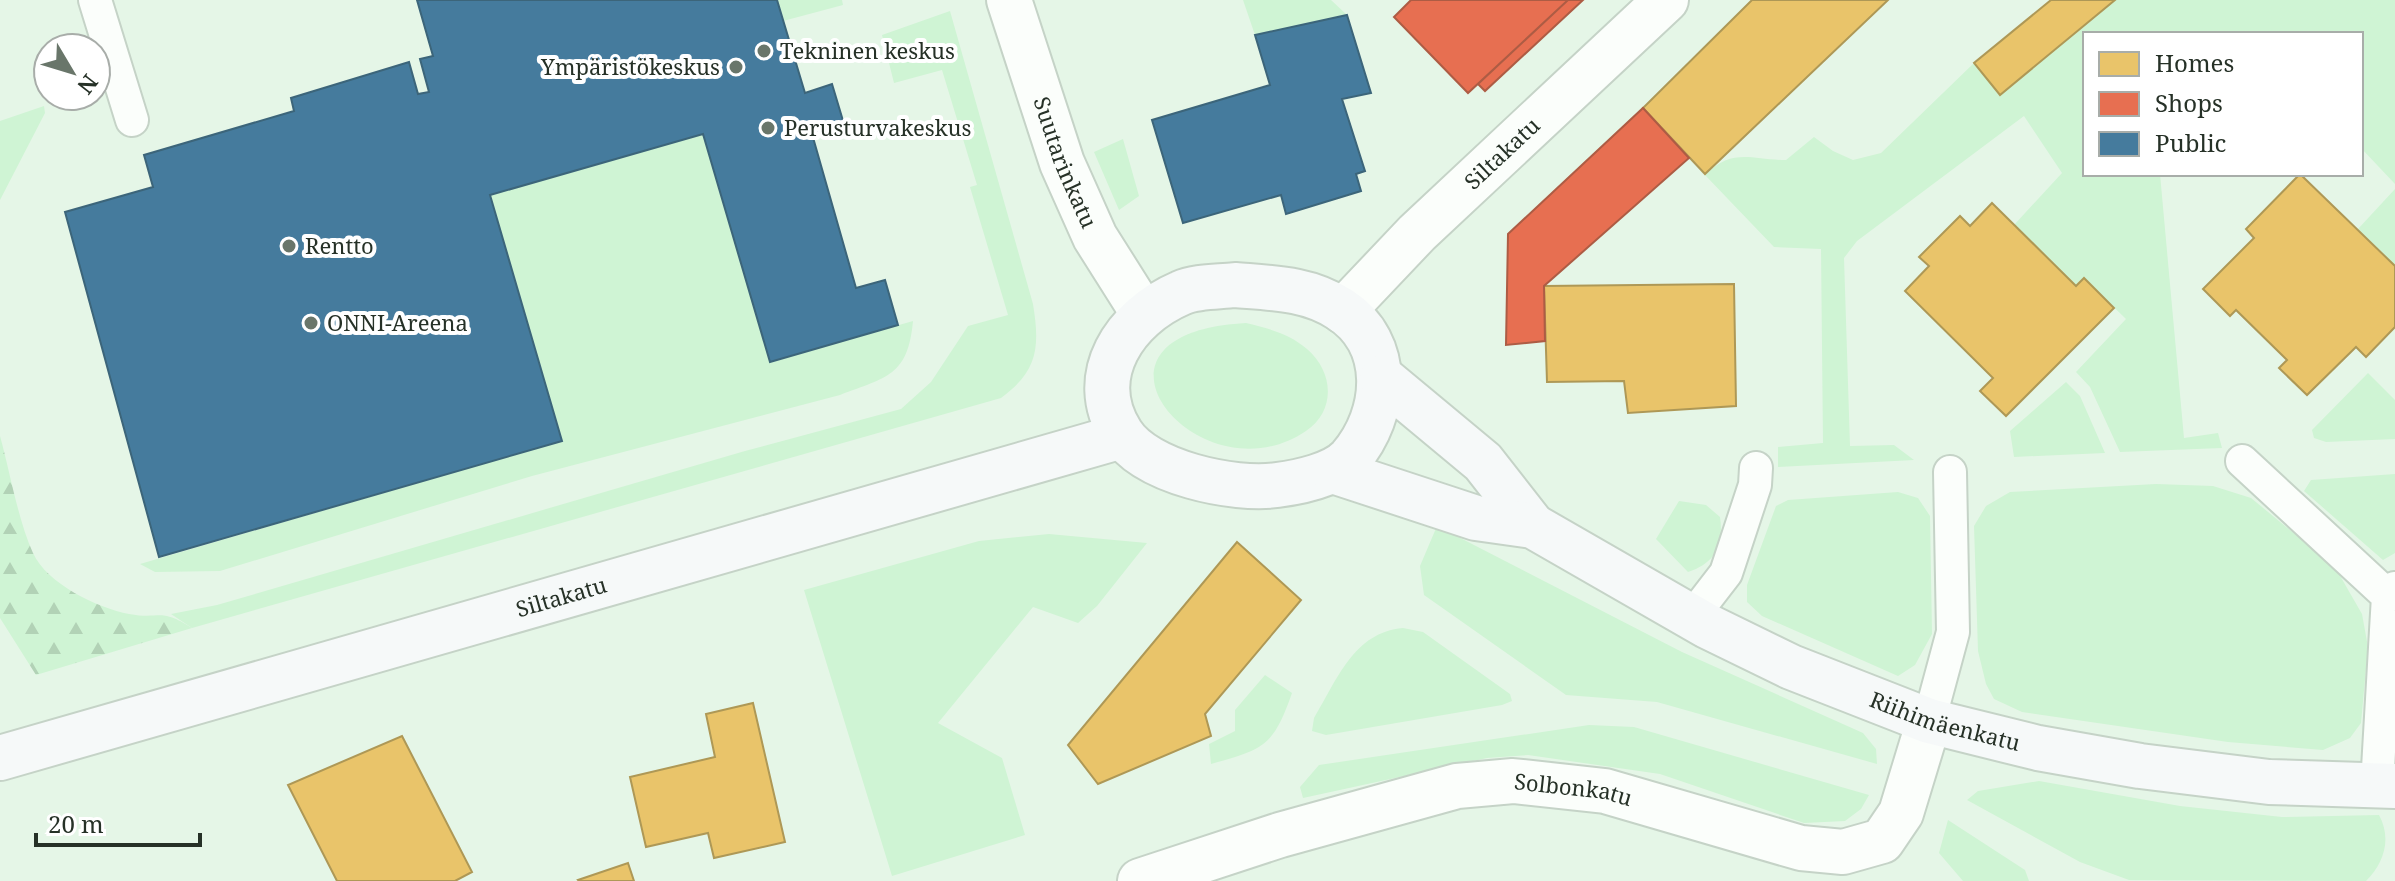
<svg xmlns="http://www.w3.org/2000/svg" width="2395" height="881" font-family="'Noto Serif',serif">
<style>
.grass{fill:#cff4d4}
.forest{fill:url(#forest-firs)}
.homes{fill:#e9c46a;stroke:#ae9856;stroke-width:2}
.shops{fill:#e76f51;stroke:#ad5c44;stroke-width:2}
.public{fill:#457b9d;stroke:#3c657a;stroke-width:2}
.lines{fill:none;stroke-linecap:round;stroke-linejoin:round}
.lane-casing{stroke:#c5d3c7;stroke-width:36}
.street-casing{stroke:#c5d3c7;stroke-width:48}
.secondary-casing{stroke:#c5d3c7;stroke-width:48}
.lane{stroke:#fbfefb;stroke-width:32}
.street{stroke:#fbfefb;stroke-width:44}
.secondary{stroke:#f6f9f9;stroke-width:44}
.poi-dot{fill:#69766a;stroke:#fff;stroke-width:3}
.labels{text-anchor:middle;stroke-width:8;stroke-linejoin:round;paint-order:stroke}
.poi-label{font-size:22px;fill:#263127;stroke:#fff;text-anchor:start}
.street-label{font-size:22px;fill:#263127;stroke:#fff}
</style>
<defs>
<pattern id="forest-firs" width="22" height="20" patternUnits="userSpaceOnUse" patternTransform="scale(2)"><rect width="22" height="20" fill="#cff4d4"/><path d="M5 1l3.5 6h-7zM16 11l3.5 6h-7z" fill="#b2d2b6"/></pattern>
</defs>
<rect width="100%" height="100%" fill="#e5f6e7"/>
<path class="grass" d="M777,0H842L843,5L783,21Z
M1243,0H1331L1347,15L1255,35Z
M2115,0H2395V184L2361,148V34H2085V174H2160L2184,438L2218,433L2222,448L2120,452L2090,387L2076,372L2126,319L2084,278L2076,286L2014,225L2062,173L2024,116L1857,241L1844,258L1850,446L1894,445L1914,460L1778,467V447L1823,443L1821,249L1774,247L1705,175C1733,147 1751,160 1786,160L1814,137L1833,151L1853,160L1881,153L1974,63L2001,94Z
M950,11L1033,304C1040,347 1038,371 1001,398L192,628L171,614L217,605L745,451L901,409L931,382L968,326L1008,315L970,187L977,185L942,70L894,83L882,35Z
M44,106L45,113L0,200V121Z
M703,134L770,362L913,321C908,376 887,377 840,395L532,476L220,571L155,572L140,564L561,441L490,195Z
M1123,139L1139,196L1119,210L1094,152Z
M2395,189V266L2358,229Z
M1246,323C1267,328 1290,334 1307,349C1334,372 1336,411 1306,431C1200,503 1057,333 1246,323Z
M2368,373L2395,400V439L2326,442L2314,438L2312,430Z
M2066,382L2080,396L2105,453L2014,457L2010,431Z
M2395,474V553L2383,560L2304,491L2311,480Z
M2156,484L2213,486L2251,498L2335,567L2362,614L2368,647L2361,723L2350,738L2323,750L2228,742L2022,712L1994,699L1986,684L1978,651L1974,526L1986,506L2010,492Z
M1898,492L1918,498L1930,516L1932,634L1915,665L1898,676L1762,616L1747,602V585L1776,506L1788,500Z
M1679,501L1706,505L1720,517C1724,546 1715,563 1688,572L1656,539Z
M1437,526L1682,652L1863,733L1876,749L1877,764L1657,702L1566,695L1424,595L1420,566Z
M1049,534L1147,543L1097,606L1078,623L1033,607L938,723L1002,758L1025,835L892,876L804,590L979,541Z
M1403,628L1423,632L1510,694L1512,701L1502,705L1326,735L1312,731L1314,718C1337,680 1354,632 1403,628Z
M1265,675L1292,693C1273,747 1264,749 1211,764L1209,744L1235,731V710Z
M1589,725L1634,727L1869,795L1861,809L1845,821L1804,823L1660,774L1528,755L1487,758L1303,798L1300,787L1319,765Z
M2039,781L2180,806L2282,817L2379,815C2392,839 2384,863 2366,881L2129,880L2080,862L1967,800L1978,791Z
M1948,820L2025,870L2029,881H1963L1939,853Z"/>
<path class="forest" d="M0,436C10,472 18,520 33,553C47,584 98,608 129,614C161,620 159,607 192,628L36,675L0,618Z"/>
<path class="homes" d="M1752,0H1888L1705,174L1643,108Z
M2051,0H2115L2000,95L1974,63Z
M2300,174L2395,266V327L2366,357L2356,347L2307,395L2279,368L2287,360L2236,310L2230,316L2203,289L2254,238L2246,229Z
M1992,203L2076,286L2084,278L2114,308L2006,416L1980,391L1993,378L1905,291L1929,266L1919,257L1960,216L1970,226Z
M1734,284L1736,406L1628,413L1624,381L1547,382L1544,286Z
M1237,542L1301,600L1205,714L1211,736L1098,784L1068,745Z
M753,703L785,842L714,858L708,833L646,847L630,777L715,757L706,714Z
M402,736L472,872L455,881H337L288,785Z
M628,863L634,881H579L578,880Z"/>
<path class="shops" d="M1411,0H1568L1468,93L1394,17Z
M1568,0H1583L1485,91L1478,84Z
M1643,108L1689,158L1544,286L1545,341L1506,345L1508,234Z"/>
<path class="public" d="M417,0H777L805,93L832,84L844,124L812,134L856,288L885,280L898,325L770,362L703,134L490,195L562,441L159,557L65,212L153,187L144,155L294,111L291,98L409,62L418,94L429,92L420,59L433,56Z
M1347,15L1371,93L1342,99L1365,171L1356,174L1361,191L1286,214L1281,195L1183,223L1152,120L1270,85L1255,35Z"/>
<g class="lines">
<g class="lane-casing">
<path id="lane" d="M95,0L132,120
M2242,461L2388,596
M1692,617L1726,573L1755,485L1756,468
M1929,721L1953,632L1950,472
M2377,786L2388,596L2395,588"/>
</g>
<g class="street-casing">
<g id="street">
<path id="s1" d="M1009,0L1062,163L1095,237L1143,313"/>
<path id="s2" d="M1343,311L1417,233L1666,0"/>
<path id="s3" d="M1140,881L1280,835L1457,786L1513,781L1605,791L1801,848L1843,852L1882,841L1901,813L1929,721"/>
</g>
</g>
<g class="secondary-casing">
<g id="secondary">
<path d="M1235,285C1272,288 1308,288 1340,309C1393,343 1388,414 1350,458C1334,475 1300,482 1277,485C1234,491 1146,473 1121,433C1085,376 1125,317 1181,293C1196,286 1218,287 1235,285Z"/>
<path d="M1382,378L1483,462L1533,526"/>
<path id="s4" d="M1333,471L1476,518L1533,526L1707,626L1791,667L1929,721L2038,748L2140,766L2269,782L2395,786"/>
<path id="s5" d="M0,758L1122,436"/>
</g>
</g>
<use href="#lane" class="lane"/>
<use href="#street" class="street"/>
<use href="#secondary" class="secondary"/>
</g>
<g class="poi-dot">
<circle cx="764" cy="51" r="8"/>
<circle cx="736" cy="67" r="8"/>
<circle cx="768" cy="128" r="8"/>
<circle cx="289" cy="246" r="8"/>
<circle cx="311" cy="323" r="8"/>
</g>
<g class="labels">
<g class="poi-label">
<text x="780" y="59">Tekninen keskus</text>
<text x="720" y="75" text-anchor="end">Ympäristökeskus</text>
<text x="784" y="136">Perusturvakeskus</text>
<text x="305" y="254">Rentto</text>
<text x="327" y="331">ONNI-Areena</text>
</g>
<g class="street-label">
<text dy="8" stroke="none"><textPath href="#s2" startOffset="224">Siltakatu</textPath></text>
<text dy="8" stroke="none"><textPath href="#s1" startOffset="172">Suutarinkatu</textPath></text>
<text dy="8" stroke="none"><textPath href="#s5" startOffset="584">Siltakatu</textPath></text>
<text dy="8" stroke="none"><textPath href="#s4" startOffset="666">Riihimäenkatu</textPath></text>
<text dy="8" stroke="none"><textPath href="#s3" startOffset="448">Solbonkatu</textPath></text>
</g>
</g>
<rect x="2083" y="32" width="280" height="144" fill="#ffffff" stroke="#a8ada9" stroke-width="2"/>
<rect x="2099" y="52" width="40" height="24" fill="#e9c46a" stroke="#a8ada9" stroke-width="2"/>
<text x="2155" y="72" font-size="24" fill="#263127">Homes</text>
<rect x="2099" y="92" width="40" height="24" fill="#e76f51" stroke="#a8ada9" stroke-width="2"/>
<text x="2155" y="112" font-size="24" fill="#263127">Shops</text>
<rect x="2099" y="132" width="40" height="24" fill="#457b9d" stroke="#a8ada9" stroke-width="2"/>
<text x="2155" y="152" font-size="24" fill="#263127">Public</text>
<g transform="translate(72 72) rotate(128)"><circle r="38" fill="#ffffff" stroke="#a8ada9" stroke-width="2"/>
<path d="M0-6L14 30L0 20L-14 30Z" fill="#69766a"/>
<text y="-12" font-size="22" font-weight="bold" text-anchor="middle" fill="#263127">N</text>
</g>
<path d="M36 833v12h164v-12" fill="none" stroke="#263127" stroke-width="4"/>
<text x="48" y="833" font-size="24" fill="#263127" stroke="#ffffff" stroke-width="6" paint-order="stroke">20 m</text>
</svg>
